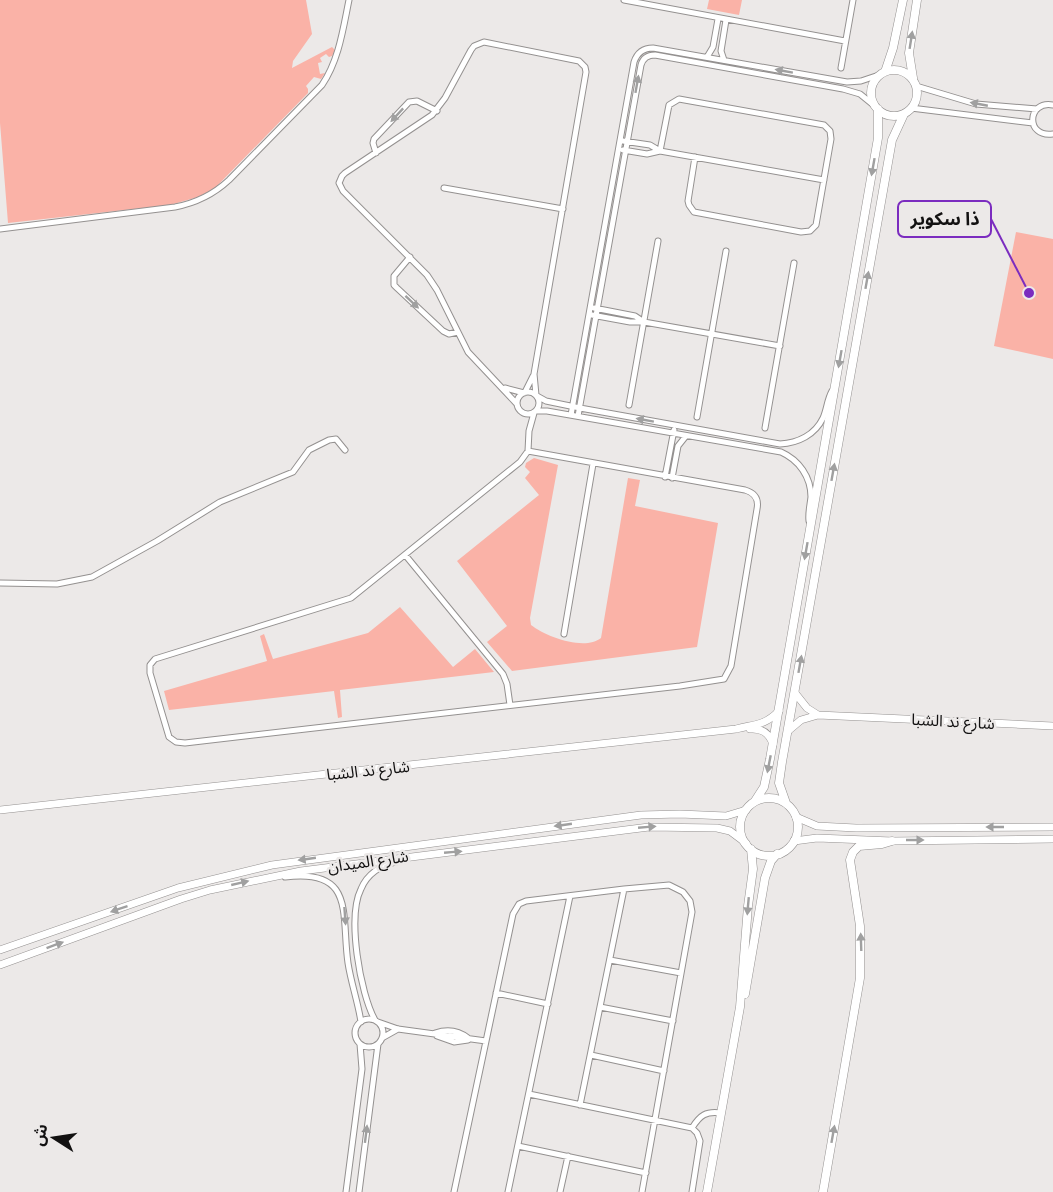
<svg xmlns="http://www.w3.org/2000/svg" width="1053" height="1192" font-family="Roboto,'Noto Sans Arabic',sans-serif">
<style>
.green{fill:#fab2a7}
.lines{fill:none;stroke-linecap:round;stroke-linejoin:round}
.minor-casing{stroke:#949190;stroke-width:7}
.tertiary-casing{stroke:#949190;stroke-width:8}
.secondary-casing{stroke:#949190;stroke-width:9}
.minor{stroke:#fff;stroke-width:5}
.tertiary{stroke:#fff;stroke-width:7}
.secondary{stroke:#fff;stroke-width:8}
.oneway{fill:#a0a0a0}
.labels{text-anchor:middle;stroke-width:5;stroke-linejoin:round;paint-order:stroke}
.street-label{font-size:16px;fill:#121111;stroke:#ece9e8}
.leader{fill:none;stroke:#7b2cbf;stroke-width:2}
.callout-dot{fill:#7b2cbf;stroke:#ece9e8;stroke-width:2}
.callout{fill:#ece9e8;stroke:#7b2cbf;stroke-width:2}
.callout-label{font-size:18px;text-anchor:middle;font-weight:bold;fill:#121111}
</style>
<rect width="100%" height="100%" fill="#ece9e8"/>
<path class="green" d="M0,0H306L312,34L293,61L292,68L332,47L335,50L332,56L329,57L326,54L320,58L322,62L318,63L320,74L325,73L321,79L314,77L306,86L308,89V93L215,188L198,197L170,205L8,223L0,123Z
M709,0H742L739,15L707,9Z
M1016,232L1053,239V359L994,346Z
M534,458L558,465L530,618L531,625C546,637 585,651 601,638L628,478L640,480L635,506L718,523L697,647L512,671L487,642L507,626L457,561L539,495L525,478L530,472L525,467L526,463Z
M400,607L453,667L475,649L494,672L340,690L342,717L338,718L334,691L169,710L164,691L267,661L260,636L264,634L273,659L368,633Z"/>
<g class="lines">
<g class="minor-casing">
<path id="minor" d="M624,0L845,41
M707,57L713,47L718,19
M724,60L721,51L726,20
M841,68L853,0
M916,86L976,104L1037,109
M1053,105C1027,100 1025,138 1053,134
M911,108L1033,123
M623,141L650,145L660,151L824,180
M623,150L647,154L660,151
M660,151L669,105L679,99L824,125L830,131L831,139L816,225L810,231L801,232L694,212L689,205L688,201L695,157
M376,153L373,143L374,139L409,102L417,101L437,111
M444,188L563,209
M0,229L175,207C196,203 214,194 229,180L322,85C339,60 343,29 349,0
M410,257L394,276V285L397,288L443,331L449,334L458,332
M594,308L635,316L644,322
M592,315L630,322H644L780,346
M505,388L524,393
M517 403a11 11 0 1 1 22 0a11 11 0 1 1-22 0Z
M525,392L533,376
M537,396L546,401L580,408L780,444C798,443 815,435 823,418C827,409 827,400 832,391
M516,403L468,352L437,290L427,275L343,191L339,183L342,176L345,173L432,115L445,98L471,50L474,46L484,42L579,61L585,67L586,72L534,374L536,395
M629,405L658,241
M536,411H547L781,452C799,460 811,477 811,497C810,506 808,513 809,521
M571,415L634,62C637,53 643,48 653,48L847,82L861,81L882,74
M578,416L641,65C643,58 648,55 655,55L843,89L860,94L876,107
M697,417L726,251
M765,428L794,263
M528,451L745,490C755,493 759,499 757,509L731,666L724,679L680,686L185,743L176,742L169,737L150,673V665L155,659L351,598L520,462Z
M528,451L529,431L534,413
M665,477L674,430
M672,478L678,446L686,436
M406,556L503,674L507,684L510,705
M0,583L57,584L92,577L157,541L220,502L293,472L309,450L329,440L336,439L345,450
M564,634L593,464
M285,877C356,868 341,915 348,963C351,983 358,1002 361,1022
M610,960L681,973
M496,993L548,1004
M600,1007L673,1021
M355 1033a14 14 0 1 1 28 0a14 14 0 1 1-28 0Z
M375,1020C360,993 347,917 361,889C367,874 381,865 396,862
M378,1022L398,1029L486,1041
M435,1033C447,1029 458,1030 468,1038
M437,1036L454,1042L468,1040
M382,1038L398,1029
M591,1055L664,1071
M529,1094L692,1128L697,1133L700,1141L692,1192
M580,1105L624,889
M692,1128C700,1115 706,1111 721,1113
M518,1146L646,1173
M346,1192L362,1069L360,1044
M359,1192L378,1044
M454,1192L513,914L519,904L526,901L624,889L669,885L683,892L690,901L692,912L642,1192
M508,1192L570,896
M560,1192L568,1156"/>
</g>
<g class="tertiary-casing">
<path id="tertiary" d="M795,693L807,708L818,715
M750,729C762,728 769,733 773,744
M788,731L801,720L818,715L1053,726
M0,810L736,729C755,724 764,726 779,711
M796,817L817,826L856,828L1053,827
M794,841L817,838L892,841L1053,839
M0,950L178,888L272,865L641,815L680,814L726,816L746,810
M0,965L181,899L210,890L301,871L649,827L717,828L730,831L746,843"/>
</g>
<g class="secondary-casing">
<path id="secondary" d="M871 93a23 23 0 1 1 46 0a23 23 0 1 1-46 0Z
M885,72L893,48L903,0
M913,78L909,53L917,0
M740 827a29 29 0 1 1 58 0a29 29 0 1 1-58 0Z
M755,801L764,787L770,759L878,138V109
M786,803L779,783L782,762L892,140L904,114
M745,994L765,878L771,861L777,854
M707,1192L740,1007L748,906L753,869L751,849
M823,1192L860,978V926L850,860L853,852L859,846L882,844L892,841"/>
</g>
<use href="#minor" class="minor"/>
<use href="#tertiary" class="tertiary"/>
<use href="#secondary" class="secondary"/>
</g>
<defs><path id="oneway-solid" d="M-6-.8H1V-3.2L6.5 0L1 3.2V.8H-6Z" transform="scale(1.5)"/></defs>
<g class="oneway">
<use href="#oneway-solid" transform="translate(911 40) rotate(-81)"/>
<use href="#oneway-solid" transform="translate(784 71) rotate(-170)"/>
<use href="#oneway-solid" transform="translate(637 84) rotate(-80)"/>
<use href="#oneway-solid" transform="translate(979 104) rotate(-169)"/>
<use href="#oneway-solid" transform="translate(397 115) rotate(133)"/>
<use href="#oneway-solid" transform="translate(873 167) rotate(100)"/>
<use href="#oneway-solid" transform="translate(867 280) rotate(-80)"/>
<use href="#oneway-solid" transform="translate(412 302) rotate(43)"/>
<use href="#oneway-solid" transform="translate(840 359) rotate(100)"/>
<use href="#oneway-solid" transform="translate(645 420) rotate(-170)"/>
<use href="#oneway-solid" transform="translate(833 472) rotate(-80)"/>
<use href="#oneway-solid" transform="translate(806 551) rotate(100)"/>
<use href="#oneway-solid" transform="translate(800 664) rotate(-80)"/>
<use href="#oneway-solid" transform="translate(769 764) rotate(101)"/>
<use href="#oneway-solid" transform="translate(563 825) rotate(172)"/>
<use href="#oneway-solid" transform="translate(647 827) rotate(-5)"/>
<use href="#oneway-solid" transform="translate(995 827) rotate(180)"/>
<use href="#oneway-solid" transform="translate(915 840)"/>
<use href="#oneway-solid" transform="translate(453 852) rotate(-5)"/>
<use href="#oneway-solid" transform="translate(307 859) rotate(172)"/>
<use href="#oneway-solid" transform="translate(240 883) rotate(-13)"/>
<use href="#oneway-solid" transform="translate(748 906) rotate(95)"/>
<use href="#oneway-solid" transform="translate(119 909) rotate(161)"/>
<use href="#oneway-solid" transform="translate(345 916) rotate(86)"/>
<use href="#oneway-solid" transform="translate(861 942) rotate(-92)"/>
<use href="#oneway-solid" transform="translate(55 945) rotate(-20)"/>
<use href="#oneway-solid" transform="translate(366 1134) rotate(-83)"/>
<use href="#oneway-solid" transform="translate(833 1134) rotate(-80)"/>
</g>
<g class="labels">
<g class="street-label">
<text transform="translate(953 721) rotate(3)" y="6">شارع ند الشبا</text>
<text transform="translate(368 770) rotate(-6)" y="6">شارع ند الشبا</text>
<text transform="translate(368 861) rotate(-8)" y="6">شارع الميدان</text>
</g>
</g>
<path class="leader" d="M1029 293L991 219"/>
<circle class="callout-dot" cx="1029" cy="293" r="6"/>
<rect class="callout" x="898" y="201" width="93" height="36" rx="6"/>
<g class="callout-label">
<text x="945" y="225">ذا سكوير</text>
</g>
<g transform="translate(54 1138) rotate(282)" stroke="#ece9e8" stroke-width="4.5" paint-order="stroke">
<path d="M0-4.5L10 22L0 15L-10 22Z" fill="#121111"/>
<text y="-9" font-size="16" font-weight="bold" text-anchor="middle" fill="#121111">ش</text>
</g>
</svg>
